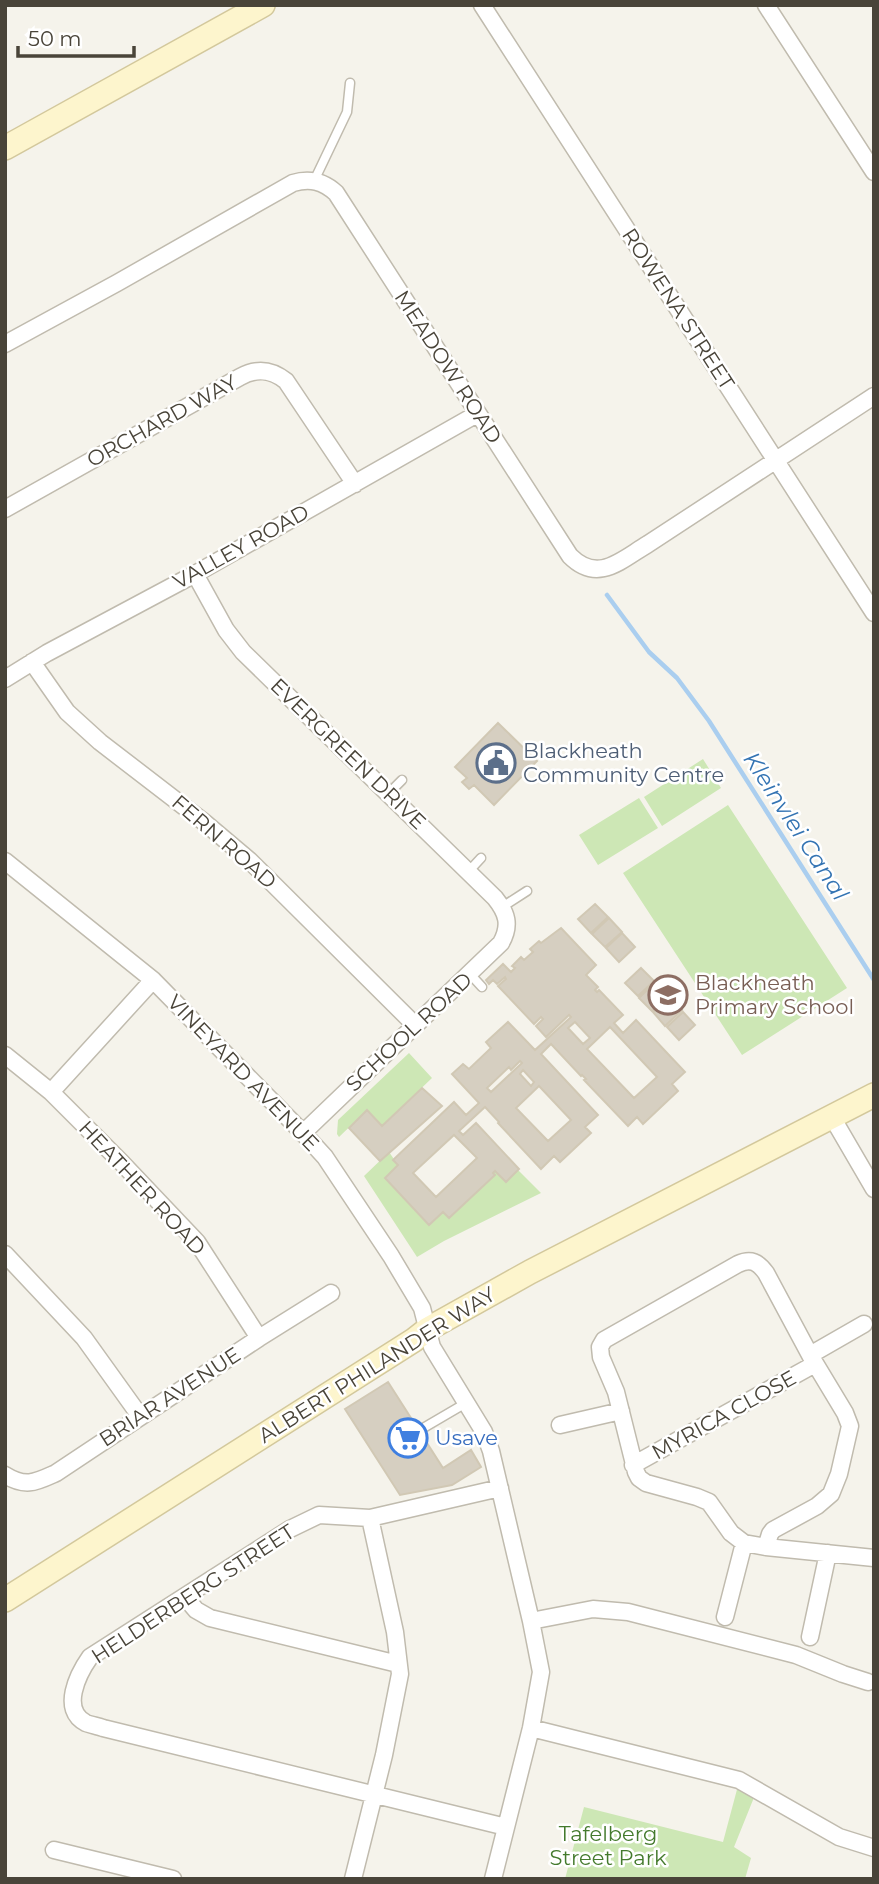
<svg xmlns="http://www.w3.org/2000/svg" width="879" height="1884" font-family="Montserrat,sans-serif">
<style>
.green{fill:#cde7b5}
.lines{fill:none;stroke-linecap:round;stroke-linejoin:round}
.stream{stroke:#aaceef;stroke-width:4.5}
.building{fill:#d6cfc1;stroke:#d1c8b4;stroke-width:2;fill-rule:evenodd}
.lane-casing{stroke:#c0bbae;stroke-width:11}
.street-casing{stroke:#c0bbae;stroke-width:19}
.secondary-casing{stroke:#d3c89c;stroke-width:26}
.lane{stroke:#fff;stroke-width:8}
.street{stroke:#fff;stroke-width:16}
.secondary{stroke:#fdf5cd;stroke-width:23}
.labels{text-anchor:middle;stroke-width:5;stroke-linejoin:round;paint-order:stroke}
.street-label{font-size:21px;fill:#494439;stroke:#fff}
.service-label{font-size:21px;fill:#4e5e75;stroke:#fff;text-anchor:start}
.education-label{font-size:21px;fill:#785e54;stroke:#fff;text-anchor:start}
.shop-label{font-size:21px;fill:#366cbe;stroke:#fff;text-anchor:start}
.park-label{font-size:21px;fill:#447a2d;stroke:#fff}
.water-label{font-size:23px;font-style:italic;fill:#3474b3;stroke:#fff}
</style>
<rect width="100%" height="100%" fill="#f5f3eb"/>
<path class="green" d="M703,759L721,788L662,826L644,797Z
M639,798L658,828L598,865L579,835Z
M728,805L847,988L742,1055L623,873Z
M409,1053L432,1078L382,1126L367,1110L339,1137L337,1134L338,1120Z
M389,1152L398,1165L385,1178L429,1225L443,1212L449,1218L494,1175L493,1173L495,1171L506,1182L518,1170L541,1193L444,1241L417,1257L364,1176Z
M739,1782L757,1790L734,1847L751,1858L745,1879H565L584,1807L723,1842Z"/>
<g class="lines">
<path class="stream" d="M607,595L649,652L677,678L709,721L874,980"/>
</g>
<path class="building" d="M498,723L537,761L494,805L474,785L469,789L462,782L467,778L455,767Z
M595,904L608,917L591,933L578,919Z
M609,918L622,932L605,947L592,934Z
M561,928L596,965L586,975L598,987L595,990L597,992L599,990L623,1015L614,1023L623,1033L636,1020L685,1072L672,1084L678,1091L643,1124L637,1117L628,1126L584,1080L586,1079L582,1075L581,1076L551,1044L541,1054L598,1115L585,1127L591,1133L560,1162L554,1156L541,1169L498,1123L499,1122L485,1107L459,1131L463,1135L476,1123L519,1169L506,1182L495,1171L493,1173L495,1175L449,1218L443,1212L429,1225L385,1178L398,1165L393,1160L454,1102L466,1115L479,1103L452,1074L463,1064L469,1069L491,1048L486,1042L508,1022L535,1050L571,1017L569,1015L546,1037L536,1026L543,1019L541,1017L534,1024L498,986L506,979L505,977L497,984L493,980L489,984L486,980L503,964L511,972L515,968L512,966L521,957L524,960L533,952L530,949L539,941L541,943ZM575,1022L590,1038L583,1044L568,1028ZM610,1027L657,1077L634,1098L587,1049ZM520,1061L522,1063L491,1092L487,1088L509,1067L511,1070ZM523,1070L534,1082L531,1086L520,1074ZM539,1086L571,1120L548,1141L516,1108ZM454,1135L477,1158L436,1197L413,1173Z
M622,933L635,947L619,962L606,948Z
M641,968L654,981L638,996L625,983Z
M655,982L668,996L652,1011L639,998Z
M669,997L682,1010L665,1026L653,1012Z
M683,1012L695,1025L679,1040L667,1027Z
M422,1088L442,1106L380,1161L349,1128L367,1110L382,1126Z
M388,1382L443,1468L471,1450L481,1467L452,1485L400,1495L345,1409Z"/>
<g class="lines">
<g class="lane-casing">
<path id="lane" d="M314,181L347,112L350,83
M388,794L402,780
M468,872L481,858
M502,907L527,891
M470,974L482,987
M425,1427L466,1403"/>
</g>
<g class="street-casing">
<path id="street" d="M482,5L874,613
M766,5L874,172
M5,344L117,283L293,183C310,178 323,181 336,193L570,556C598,584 621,560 648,544L874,396
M5,509L240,377C256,368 271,369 286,381L355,484
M195,574L226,630L243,652L495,898C507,913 511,925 501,943L303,1133
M32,662L67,712L100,742L204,822L249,860L415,1025
M5,679L47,653L195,574L477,414
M5,861L153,980L303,1133L325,1157L391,1256L422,1308L432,1347L484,1432L491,1451L531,1621L541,1672L531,1728L493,1879
M5,1055L51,1092L122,1163L197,1242L259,1338
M51,1092L153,980
M832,1117L874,1189
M5,1254L84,1338L140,1416
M810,1355L864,1324
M560,1425L621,1411
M633,1465L815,1364
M5,1475C26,1488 36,1482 56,1473L259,1338L331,1293
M500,1488L370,1518L319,1515L290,1529L90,1657C78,1674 60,1710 86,1723C91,1725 98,1726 103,1728L506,1827
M766,1547L770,1534L773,1530L817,1506L831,1494L839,1474L850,1426L845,1413L810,1355L766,1273C758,1262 751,1258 738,1264L604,1340L600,1347L601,1357L616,1392L636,1472L639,1478L646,1483L697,1497L709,1502L731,1533L744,1543L766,1547L874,1558
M185,1597L196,1610L210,1618L398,1664
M725,1617L744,1543
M531,1621L593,1609L628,1612L796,1655L843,1674L868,1682
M810,1637L828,1553
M531,1728L739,1780L839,1837L874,1848
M54,1850L173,1879
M353,1879L384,1755L400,1674L395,1632L370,1518"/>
</g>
<g class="secondary-casing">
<path id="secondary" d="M5,148L263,5
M5,1600L414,1340L428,1329L530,1272L874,1095"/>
</g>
<use href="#lane" class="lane"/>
<use href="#street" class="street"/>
<use href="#secondary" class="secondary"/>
</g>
<defs>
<g id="civic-ring" transform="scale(2.0125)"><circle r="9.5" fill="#fff" stroke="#5c6f8a" stroke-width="1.5"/><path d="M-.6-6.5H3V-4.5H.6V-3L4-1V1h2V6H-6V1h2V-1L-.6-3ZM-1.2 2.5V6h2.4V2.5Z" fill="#5c6f8a"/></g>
<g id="school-ring" transform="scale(2.0125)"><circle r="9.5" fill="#fff" stroke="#8d6e63" stroke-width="1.5"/><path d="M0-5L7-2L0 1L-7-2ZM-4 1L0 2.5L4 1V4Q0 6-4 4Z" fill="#8d6e63"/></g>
<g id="supermarket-ring" transform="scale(2.0125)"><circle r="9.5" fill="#fff" stroke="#3f7fe0" stroke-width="1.5"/><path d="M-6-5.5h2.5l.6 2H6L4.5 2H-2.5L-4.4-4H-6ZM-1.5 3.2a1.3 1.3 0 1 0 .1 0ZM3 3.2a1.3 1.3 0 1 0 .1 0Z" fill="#3f7fe0"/></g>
</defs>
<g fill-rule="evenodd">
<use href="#civic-ring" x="496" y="763"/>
<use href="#school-ring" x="668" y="995"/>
<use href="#supermarket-ring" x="408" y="1438"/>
</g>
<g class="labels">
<g class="street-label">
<text transform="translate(678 309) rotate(57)" y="7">ROWENA STREET</text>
<text transform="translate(448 367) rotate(57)" y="7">MEADOW ROAD</text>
<text transform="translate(162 421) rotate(-29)" y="7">ORCHARD WAY</text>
<text transform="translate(241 547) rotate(-29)" y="7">VALLEY ROAD</text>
<text transform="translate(348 754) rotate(44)" y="7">EVERGREEN DRIVE</text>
<text transform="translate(224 842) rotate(41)" y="7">FERN ROAD</text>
<text transform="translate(409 1032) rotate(-43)" y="7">SCHOOL ROAD</text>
<text transform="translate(243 1073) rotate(46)" y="7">VINEYARD AVENUE</text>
<text transform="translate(142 1188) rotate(47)" y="7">HEATHER ROAD</text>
<text transform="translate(377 1365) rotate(-32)" y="7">ALBERT PHILANDER WAY</text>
<text transform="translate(170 1397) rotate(-33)" y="7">BRIAR AVENUE</text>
<text transform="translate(724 1415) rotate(-29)" y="7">MYRICA CLOSE</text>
<text transform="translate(193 1594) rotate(-33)" y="7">HELDERBERG STREET</text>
</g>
<g class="service-label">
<text x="523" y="758">Blackheath<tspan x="523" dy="24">Community Centre</tspan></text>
</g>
<g class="education-label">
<text x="695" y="990">Blackheath<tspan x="695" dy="24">Primary School</tspan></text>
</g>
<g class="shop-label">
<text x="435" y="1445">Usave</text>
</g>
<g class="park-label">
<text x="608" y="1841">Tafelberg<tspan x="608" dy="24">Street Park</tspan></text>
</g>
<g class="water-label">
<text transform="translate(796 826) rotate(57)" y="8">Kleinvlei Canal</text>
</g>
</g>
<rect width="879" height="1884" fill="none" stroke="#494439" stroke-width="14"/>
<path d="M18 46v10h116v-10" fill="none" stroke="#494439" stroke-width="3.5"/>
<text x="28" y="46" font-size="21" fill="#494439" stroke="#ffffff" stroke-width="5" paint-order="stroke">50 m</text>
</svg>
